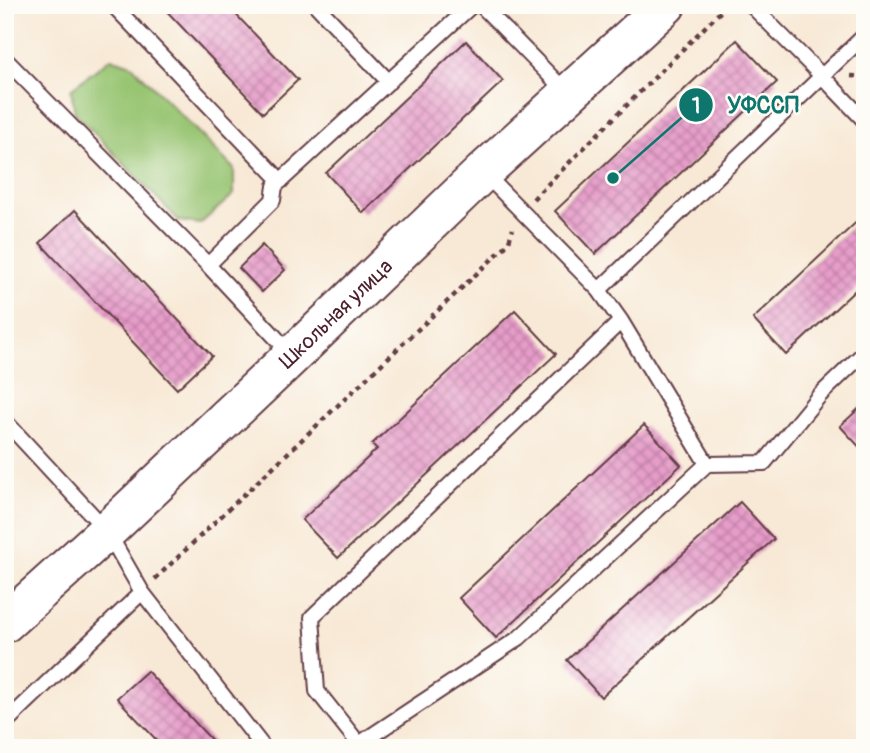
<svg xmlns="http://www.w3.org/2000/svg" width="870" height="753" font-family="Pangolin,sans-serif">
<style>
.grass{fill:#98c572;stroke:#71724e;stroke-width:2}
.building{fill:url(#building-cross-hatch)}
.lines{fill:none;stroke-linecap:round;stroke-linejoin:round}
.lane-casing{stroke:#643d45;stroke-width:18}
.secondary-casing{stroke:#643d45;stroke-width:42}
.path{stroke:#643d45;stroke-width:4.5;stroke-dasharray:5 5;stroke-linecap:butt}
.lane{stroke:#fff;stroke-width:14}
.secondary{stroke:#fff;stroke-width:38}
.labels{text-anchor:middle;stroke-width:5;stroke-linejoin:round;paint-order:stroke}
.street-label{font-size:21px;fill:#4a1f2b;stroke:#fdfcf7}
.leader{fill:none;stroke:#0f766e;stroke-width:2.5}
.callout-dot{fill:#0f766e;stroke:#fdfcf7;stroke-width:2.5}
.mark-label{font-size:21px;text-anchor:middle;font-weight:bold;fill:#fff}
.callout-label{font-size:23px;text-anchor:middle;font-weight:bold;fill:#0f766e;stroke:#fdfcf7;stroke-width:5;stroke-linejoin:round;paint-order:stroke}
</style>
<defs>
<pattern id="building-cross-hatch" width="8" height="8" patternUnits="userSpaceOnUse" patternTransform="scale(1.75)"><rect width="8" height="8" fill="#e79dca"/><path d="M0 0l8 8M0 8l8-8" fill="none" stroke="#bd7fa4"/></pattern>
</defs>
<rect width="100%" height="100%" fill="#fdfcf7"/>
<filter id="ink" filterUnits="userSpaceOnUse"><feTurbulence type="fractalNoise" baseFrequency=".0143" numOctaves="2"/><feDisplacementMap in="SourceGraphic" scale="14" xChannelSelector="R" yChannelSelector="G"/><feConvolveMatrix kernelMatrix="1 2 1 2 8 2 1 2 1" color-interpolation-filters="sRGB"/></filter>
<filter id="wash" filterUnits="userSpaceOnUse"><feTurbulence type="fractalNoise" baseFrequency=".00686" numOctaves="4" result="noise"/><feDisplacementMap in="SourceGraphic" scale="28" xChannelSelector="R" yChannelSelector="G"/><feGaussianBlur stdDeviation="1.57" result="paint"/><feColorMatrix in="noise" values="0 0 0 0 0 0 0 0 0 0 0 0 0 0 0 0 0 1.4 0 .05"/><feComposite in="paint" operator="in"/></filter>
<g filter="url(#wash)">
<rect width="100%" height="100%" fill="#f8e9d6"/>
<path class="grass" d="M111,58L132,65L234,169V194L200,224L179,221L75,113L71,89Z"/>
<g id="blocks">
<path class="building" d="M161,5H227L298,80L263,113Z
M737,40L777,82L595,254L555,211Z
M466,41L503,81L363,213L326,173Z
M75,210L212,356L177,389L40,243Z
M865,214V281L786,355L753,319Z
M262,245L285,270L262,292L239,268Z
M515,310L556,354L338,558L302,520L377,449L372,444Z
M865,403V453L840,426Z
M644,425L681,465L496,638L459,598Z
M740,502L774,539L601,697L567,660Z
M147,671L219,748H164L117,698Z"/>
</g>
</g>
<g filter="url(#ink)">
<use href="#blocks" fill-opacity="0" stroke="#643d45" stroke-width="2"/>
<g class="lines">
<g class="lane-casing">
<path id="lane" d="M113,5L281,181
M316,5L389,82
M481,5L568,94
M751,5L822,76L865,35
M5,59L208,265
M484,173L599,290L621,321L312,617L317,691L359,744L519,638L707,464L621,321
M599,290L822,76L865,121
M291,354L208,265L273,200L275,186L472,5
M5,421L107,531L142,592L264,748
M707,464L764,463L819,396L865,352
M5,723L142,592"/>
</g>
<g class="secondary-casing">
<g id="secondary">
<path id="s1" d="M5,623L107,531L292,356L483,172L666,5"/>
</g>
</g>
<path class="path" d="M851,76L865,77
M533,199L727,5
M155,579L508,244L513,229"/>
<use href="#lane" class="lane"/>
<use href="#secondary" class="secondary"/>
</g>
</g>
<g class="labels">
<g class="street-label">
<text dy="7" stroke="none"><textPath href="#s1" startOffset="453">Школьная улица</textPath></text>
</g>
</g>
<path class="leader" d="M613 178L696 105"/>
<g class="callout-dot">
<circle cx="613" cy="178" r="7"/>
<circle cx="696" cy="105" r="18"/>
</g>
<g class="mark-label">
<text x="696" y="113">1</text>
</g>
<g class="callout-label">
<text x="763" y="113">УФССП</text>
</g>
<rect width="870" height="753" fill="none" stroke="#fdfcf7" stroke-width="28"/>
</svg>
